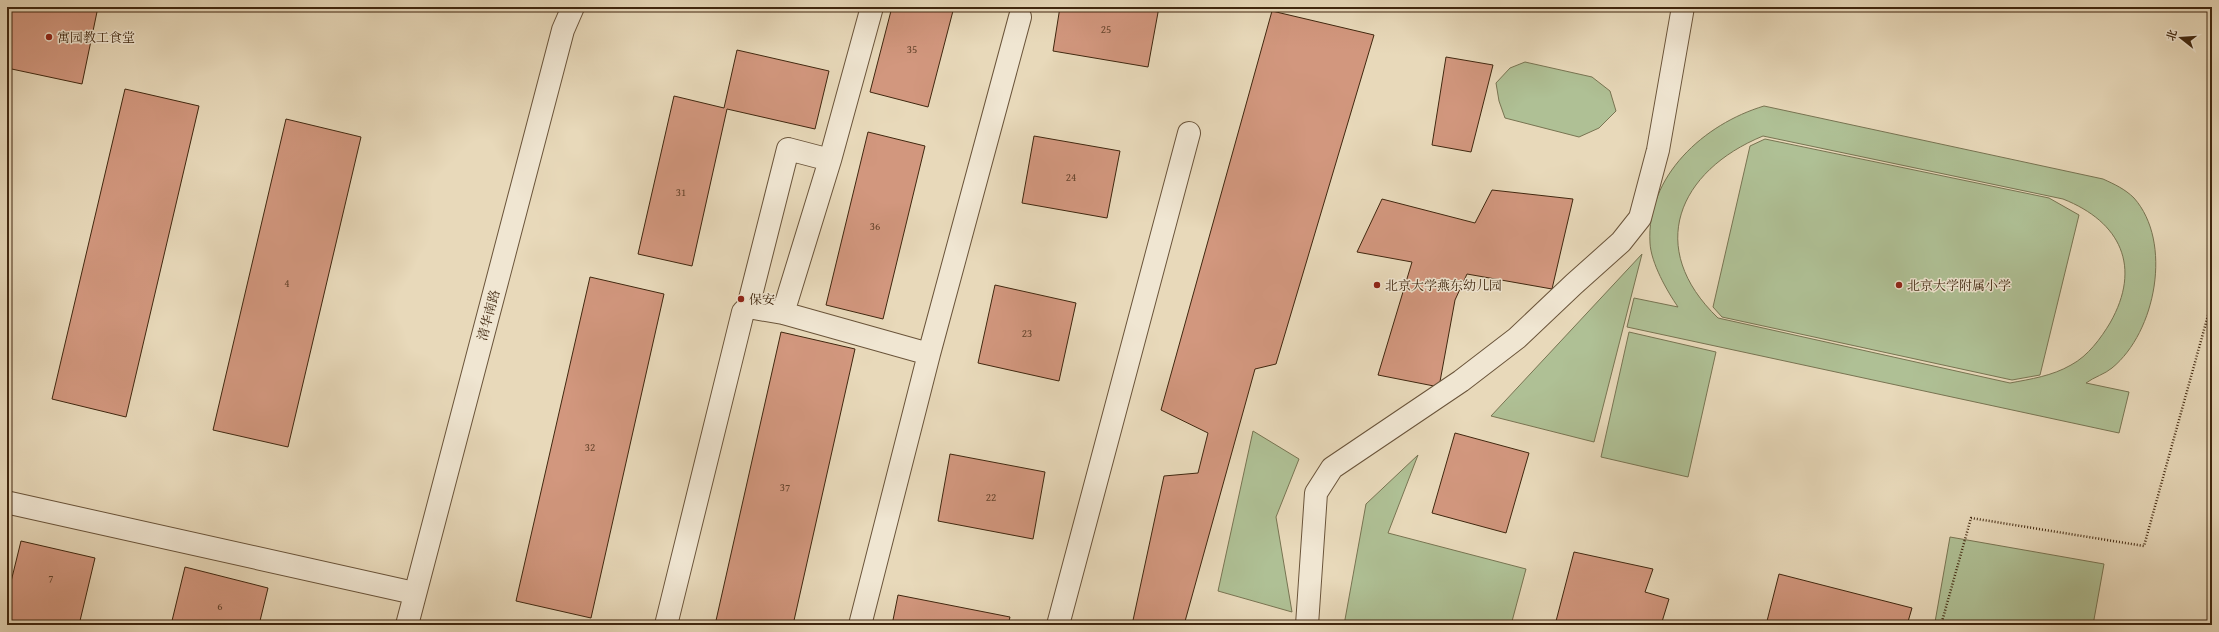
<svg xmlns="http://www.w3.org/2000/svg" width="2219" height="632" font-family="'Gentium Book Plus','Noto Serif SC',serif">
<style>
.green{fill:#afc095;stroke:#787452;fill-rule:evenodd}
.building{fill:#d2977e;stroke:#40270f}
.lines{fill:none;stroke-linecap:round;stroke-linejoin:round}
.minor-casing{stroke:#6a543a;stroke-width:24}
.path{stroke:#40270f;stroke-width:2.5;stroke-dasharray:1 2;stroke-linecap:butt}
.minor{stroke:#f0e6d2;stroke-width:22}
.poi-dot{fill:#8f2418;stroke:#f0e6d2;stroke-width:1.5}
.labels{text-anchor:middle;stroke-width:3;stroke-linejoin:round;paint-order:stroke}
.number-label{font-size:11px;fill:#64432b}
.poi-label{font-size:13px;fill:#40270f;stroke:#f0e6d2;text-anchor:start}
.street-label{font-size:13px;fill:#40270f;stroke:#f0e6d2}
</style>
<rect width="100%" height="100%" fill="#e8d9ba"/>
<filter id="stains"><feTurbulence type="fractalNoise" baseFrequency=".005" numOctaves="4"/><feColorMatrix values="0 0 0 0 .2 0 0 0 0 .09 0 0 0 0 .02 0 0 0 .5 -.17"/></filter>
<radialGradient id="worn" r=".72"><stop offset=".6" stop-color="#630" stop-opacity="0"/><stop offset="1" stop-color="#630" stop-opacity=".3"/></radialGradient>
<path class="green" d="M1525,62L1592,77L1610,91L1616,111L1599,128L1579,137L1505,118L1499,101L1496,83L1510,68Z
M1764,106L2103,179C2114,184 2125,189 2134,198C2173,242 2156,332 2112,368C2105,374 2094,377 2086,383L2129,392L2119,433L1627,327L1634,298L1678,307C1667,291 1651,263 1650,243C1646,176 1704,124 1764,106ZM1763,136L2063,199C2121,222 2142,267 2110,323C2101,338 2088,356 2071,365C2052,376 2031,379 2010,383L1718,318C1645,248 1678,171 1763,136Z
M1765,139L2049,198L2079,215L2040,375L2012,380L1722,317L1713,307L1750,146Z
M1642,254L1594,442L1491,416Z
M1629,332L1716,352L1688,477L1601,457Z
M1253,431L1299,459L1276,517L1292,612L1218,591Z
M1418,455L1388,533L1526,569L1511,625H1344L1366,504Z
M1950,537L2104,564L2093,625H1953L1935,622Z"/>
<path class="building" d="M7,7H98L82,84L7,68Z
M892,7H954L928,107L870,92Z
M1060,7H1159L1148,67L1053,51Z
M1272,11L1374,35L1276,364L1255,369L1184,625H1132L1164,476L1198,473L1208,433L1161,410Z
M737,50L829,71L815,129L727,109L692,266L638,254L674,96L724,108Z
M1446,57L1493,65L1471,152L1432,145Z
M125,89L199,106L126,417L52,399Z
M286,119L361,137L288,447L213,430Z
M868,132L925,146L883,319L826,305Z
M1034,136L1120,151L1107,218L1022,203Z
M1492,190L1573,199L1552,289L1467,274L1455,300L1439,387L1378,375L1412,262L1357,252L1382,199L1475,223Z
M590,277L664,294L591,618L516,601Z
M995,285L1076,303L1059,381L978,363Z
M781,332L855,349L793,625H715Z
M1455,433L1529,453L1506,533L1432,513Z
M950,454L1045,472L1033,539L938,521Z
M21,541L95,558L79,625H7V598Z
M1574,552L1653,569L1645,592L1669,599L1661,625H1555Z
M185,567L268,588L259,625H171Z
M1779,574L1912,608L1907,625H1766Z
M898,595L1010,617L1008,625H892Z"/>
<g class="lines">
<g class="minor-casing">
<path id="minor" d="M748,307L788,149L830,160
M783,313L830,160L872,7
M929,354L1020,17
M10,503L414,593
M407,625L563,30L573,7
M666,625L743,312L748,307L783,313L929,354L860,625
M1058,625L1189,133
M1307,625L1316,493L1332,468L1461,381L1517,338L1574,284L1621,242L1640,218L1658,150L1683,7"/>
</g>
<path class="path" d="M1941,625L1971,518L2144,546L2212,301"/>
<use href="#minor" class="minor"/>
</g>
<g class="poi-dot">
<circle cx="49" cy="37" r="4"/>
<circle cx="1377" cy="285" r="4"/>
<circle cx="1899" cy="285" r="4"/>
<circle cx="741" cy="299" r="4"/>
</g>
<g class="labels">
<g class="number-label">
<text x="1106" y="33">25</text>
<text x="912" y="53">35</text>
<text x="1071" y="181">24</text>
<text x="681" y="196">31</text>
<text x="875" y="230">36</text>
<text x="287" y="287">4</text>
<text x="1027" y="337">23</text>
<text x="590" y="451">32</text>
<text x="785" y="491">37</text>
<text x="991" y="501">22</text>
<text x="51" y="582">7</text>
<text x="220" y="610">6</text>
</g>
<g class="poi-label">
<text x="57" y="42">寓园教工食堂</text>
<text x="1385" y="290">北京大学燕东幼儿园</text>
<text x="1907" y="290">北京大学附属小学</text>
<text x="749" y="304">保安</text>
</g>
<g class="street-label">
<text transform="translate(488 315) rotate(-75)" y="5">清华南路</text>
</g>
</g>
<rect width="2219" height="632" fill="none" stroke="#e8d9ba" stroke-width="24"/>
<rect x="8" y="8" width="2203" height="616" fill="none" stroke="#40270f" stroke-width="2"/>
<rect x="12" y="12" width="2195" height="608" fill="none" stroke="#40270f"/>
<g transform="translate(2181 38) rotate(287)" stroke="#f0e6d2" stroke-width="3" paint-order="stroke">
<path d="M0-3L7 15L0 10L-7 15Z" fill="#40270f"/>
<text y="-6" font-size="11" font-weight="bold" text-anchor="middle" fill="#40270f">北</text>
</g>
<rect width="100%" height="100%" filter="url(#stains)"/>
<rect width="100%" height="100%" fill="url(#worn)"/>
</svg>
